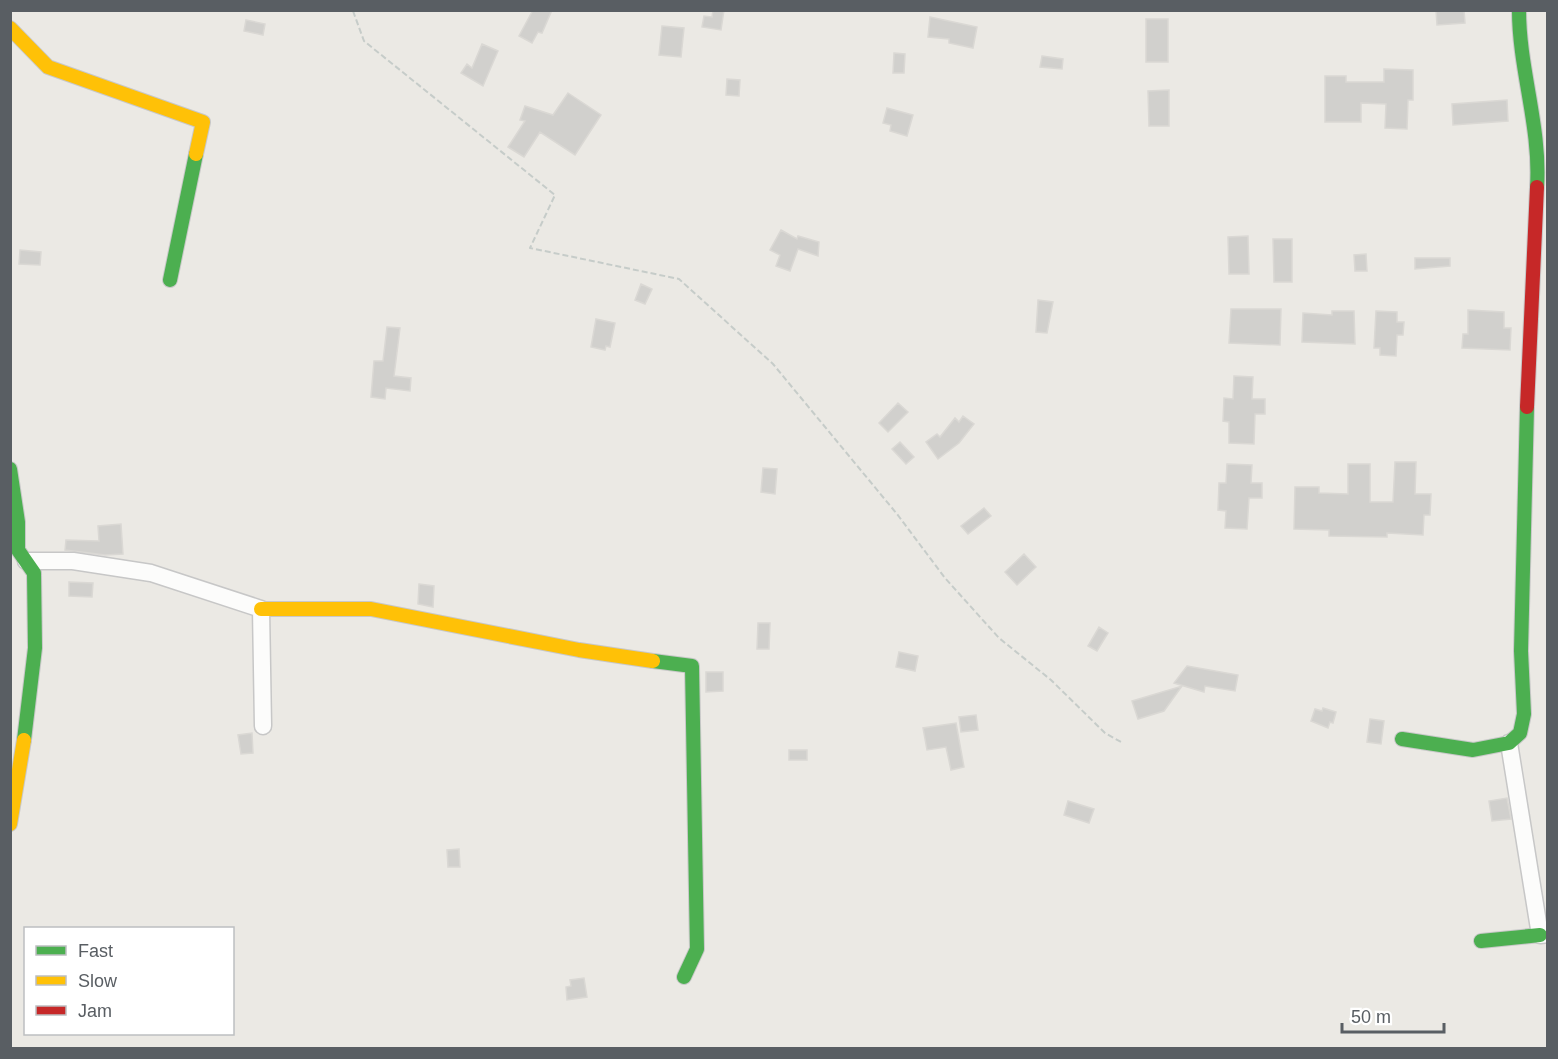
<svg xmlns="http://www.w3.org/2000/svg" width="1558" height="1059" font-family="Helvetica,sans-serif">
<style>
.building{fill:#d1d0cd;stroke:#dad8d4;stroke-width:1.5}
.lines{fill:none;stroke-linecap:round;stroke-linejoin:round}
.street-casing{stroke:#c7c7c7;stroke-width:19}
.fast-casing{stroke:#c8c8c8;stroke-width:16}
.slow-casing{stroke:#c8c8c8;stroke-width:16}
.jam-casing{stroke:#c8c8c8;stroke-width:16}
.path{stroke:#c6ccc9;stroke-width:2;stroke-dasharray:6 3;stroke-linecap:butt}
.street{stroke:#fcfcfb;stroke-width:16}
.fast{stroke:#4caf50;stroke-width:14}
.slow{stroke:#ffc107;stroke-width:14}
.jam{stroke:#c62828;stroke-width:14}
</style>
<rect width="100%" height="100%" fill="#ebe9e4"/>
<path class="building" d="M533,10H552L542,33L538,32L532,43L519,36Z
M713,10H724L721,30L702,27L704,16L712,17Z
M1436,10H1464L1465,23L1437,25Z
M930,17L977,27L973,48L949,43V39L928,37Z
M1146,19H1168V62H1146Z
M246,20L265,24L263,35L244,31Z
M662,26L684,28L681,57L659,55Z
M482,44L498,51L483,86L461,73L467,64L472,68Z
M894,53L905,54L904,73H893Z
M1042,56L1063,59L1062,69L1040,67Z
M1384,69L1413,70V100H1408L1407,129L1385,128L1386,104L1361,103V122H1325V76H1346V82H1384Z
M727,79L740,80L739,96L726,95Z
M1169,90V126H1149L1148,91Z
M568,93L601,115L575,155L540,132L524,157L508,147L525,121L520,120L525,106L553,115Z
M1507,100L1508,121L1453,125L1452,104Z
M887,108L913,115L907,136L890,131L891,125L883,123Z
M781,230L797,239L798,236L819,242L818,256L798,249L790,271L776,266L780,255L770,250Z
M1248,236L1249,274H1229L1228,237Z
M1273,239H1292V282H1274Z
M20,250L41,252L40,265L19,264Z
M1366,254L1367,271H1355L1354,255Z
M1415,258H1450V266L1415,269Z
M641,284L652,289L645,304L635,300Z
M1038,300L1053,302L1047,333L1036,332Z
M1231,309H1281L1280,345L1229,343Z
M1468,310L1504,312V328H1511L1510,350L1462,348L1463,334H1468Z
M1332,311H1354L1355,344L1302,342L1303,313L1332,315Z
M1376,311L1397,312V322H1404L1403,335H1397L1396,356L1380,355V348H1374Z
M596,319L615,323L610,347L606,346L605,350L591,347Z
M387,327L400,328L394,376L411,378L410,391L386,388L385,399L371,397L374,361H383Z
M1234,376L1253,377L1252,399H1265V414H1255L1254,444L1229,443V422L1223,421L1224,398L1233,399Z
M898,403L908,412L888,432L879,423Z
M963,416L974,424L959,443L938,459L926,442L937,434L940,437L955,418L959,422Z
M900,442L914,457L906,464L892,449Z
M1395,462H1416L1415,494H1431L1430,515H1424L1423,535L1387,533V537L1329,536V530L1294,529L1295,487H1319V493L1348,494V464H1370V502H1393Z
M1227,464L1252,465L1251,483H1262V498H1249L1247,529L1225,528L1226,511L1218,510L1219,483H1226Z
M763,468L777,469L775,494L761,492Z
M984,508L991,516L968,534L961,526Z
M121,524L123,554L105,555L65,550L66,540L99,541L98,526Z
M1024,554L1036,567L1017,585L1005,572Z
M69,582L93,583L92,597L69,596Z
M419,584L434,586L433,607L418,604Z
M758,623H770L769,649H757Z
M1099,627L1108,633L1097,651L1088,646Z
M899,652L918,656L915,671L896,667Z
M1187,666L1238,675L1235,691L1205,686L1204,692L1174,683Z
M706,672H723V691L706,692Z
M1182,686L1164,711L1138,719L1132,701Z
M1323,708L1336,712L1333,723L1330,722L1328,728L1311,721L1315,709L1322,711Z
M976,715L978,730L961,732L959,717Z
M1370,719L1384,721L1381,744L1367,742Z
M956,723L964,767L951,770L946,747L927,750L923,728Z
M252,733L253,753L241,754L238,735Z
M789,750H807V760H789Z
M1507,798L1511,819L1492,821L1489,801Z
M1068,801L1094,809L1089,823L1064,815Z
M459,849L460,867H448L447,850Z
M584,978L587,997L567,1000L566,987L571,986L570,980Z"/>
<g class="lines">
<g class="street-casing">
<path id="street" d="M26,561H73L151,573L261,609L263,726
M1509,743L1540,935L1548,934"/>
</g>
<g class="fast-casing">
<path id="fast" d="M1519,10C1519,70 1541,127 1537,187
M170,280L196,154
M10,469L18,522V550L34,573L35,648L24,740
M653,661L692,666L697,949L684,977
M1402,739L1473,750L1509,743L1520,733L1524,714L1521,651L1527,407
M1481,941L1540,935"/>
</g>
<g class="slow-casing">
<path id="slow" d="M10,28L48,67L203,122L196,154
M261,609H371L579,650L653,661
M10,824L24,740"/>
</g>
<g class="jam-casing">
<path id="jam" d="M1527,407L1537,187"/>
</g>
<path class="path" d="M353,11L364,41L555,195L530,248L679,279L773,364L897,514L945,578L999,638L1051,680L1105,733L1121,742"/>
<use href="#street" class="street"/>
<use href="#fast" class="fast"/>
<use href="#slow" class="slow"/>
<use href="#jam" class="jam"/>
</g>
<rect width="1558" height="1059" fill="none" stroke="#595e63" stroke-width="24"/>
<rect x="24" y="927" width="210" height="108" fill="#ffffff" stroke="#bdbfc1" stroke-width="1.5"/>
<rect x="36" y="946" width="30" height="9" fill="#4caf50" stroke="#bdbfc1" stroke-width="1.5"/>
<text x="78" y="957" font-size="18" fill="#595e63">Fast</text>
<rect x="36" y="976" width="30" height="9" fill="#ffc107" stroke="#bdbfc1" stroke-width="1.5"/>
<text x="78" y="987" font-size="18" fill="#595e63">Slow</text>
<rect x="36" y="1006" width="30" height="9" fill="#c62828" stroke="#bdbfc1" stroke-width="1.5"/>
<text x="78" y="1017" font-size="18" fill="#595e63">Jam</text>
<path d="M1342 1023v9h102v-9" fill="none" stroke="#595e63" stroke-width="3"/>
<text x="1351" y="1023" font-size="18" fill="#595e63" stroke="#ffffff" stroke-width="4.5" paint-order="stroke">50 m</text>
</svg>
